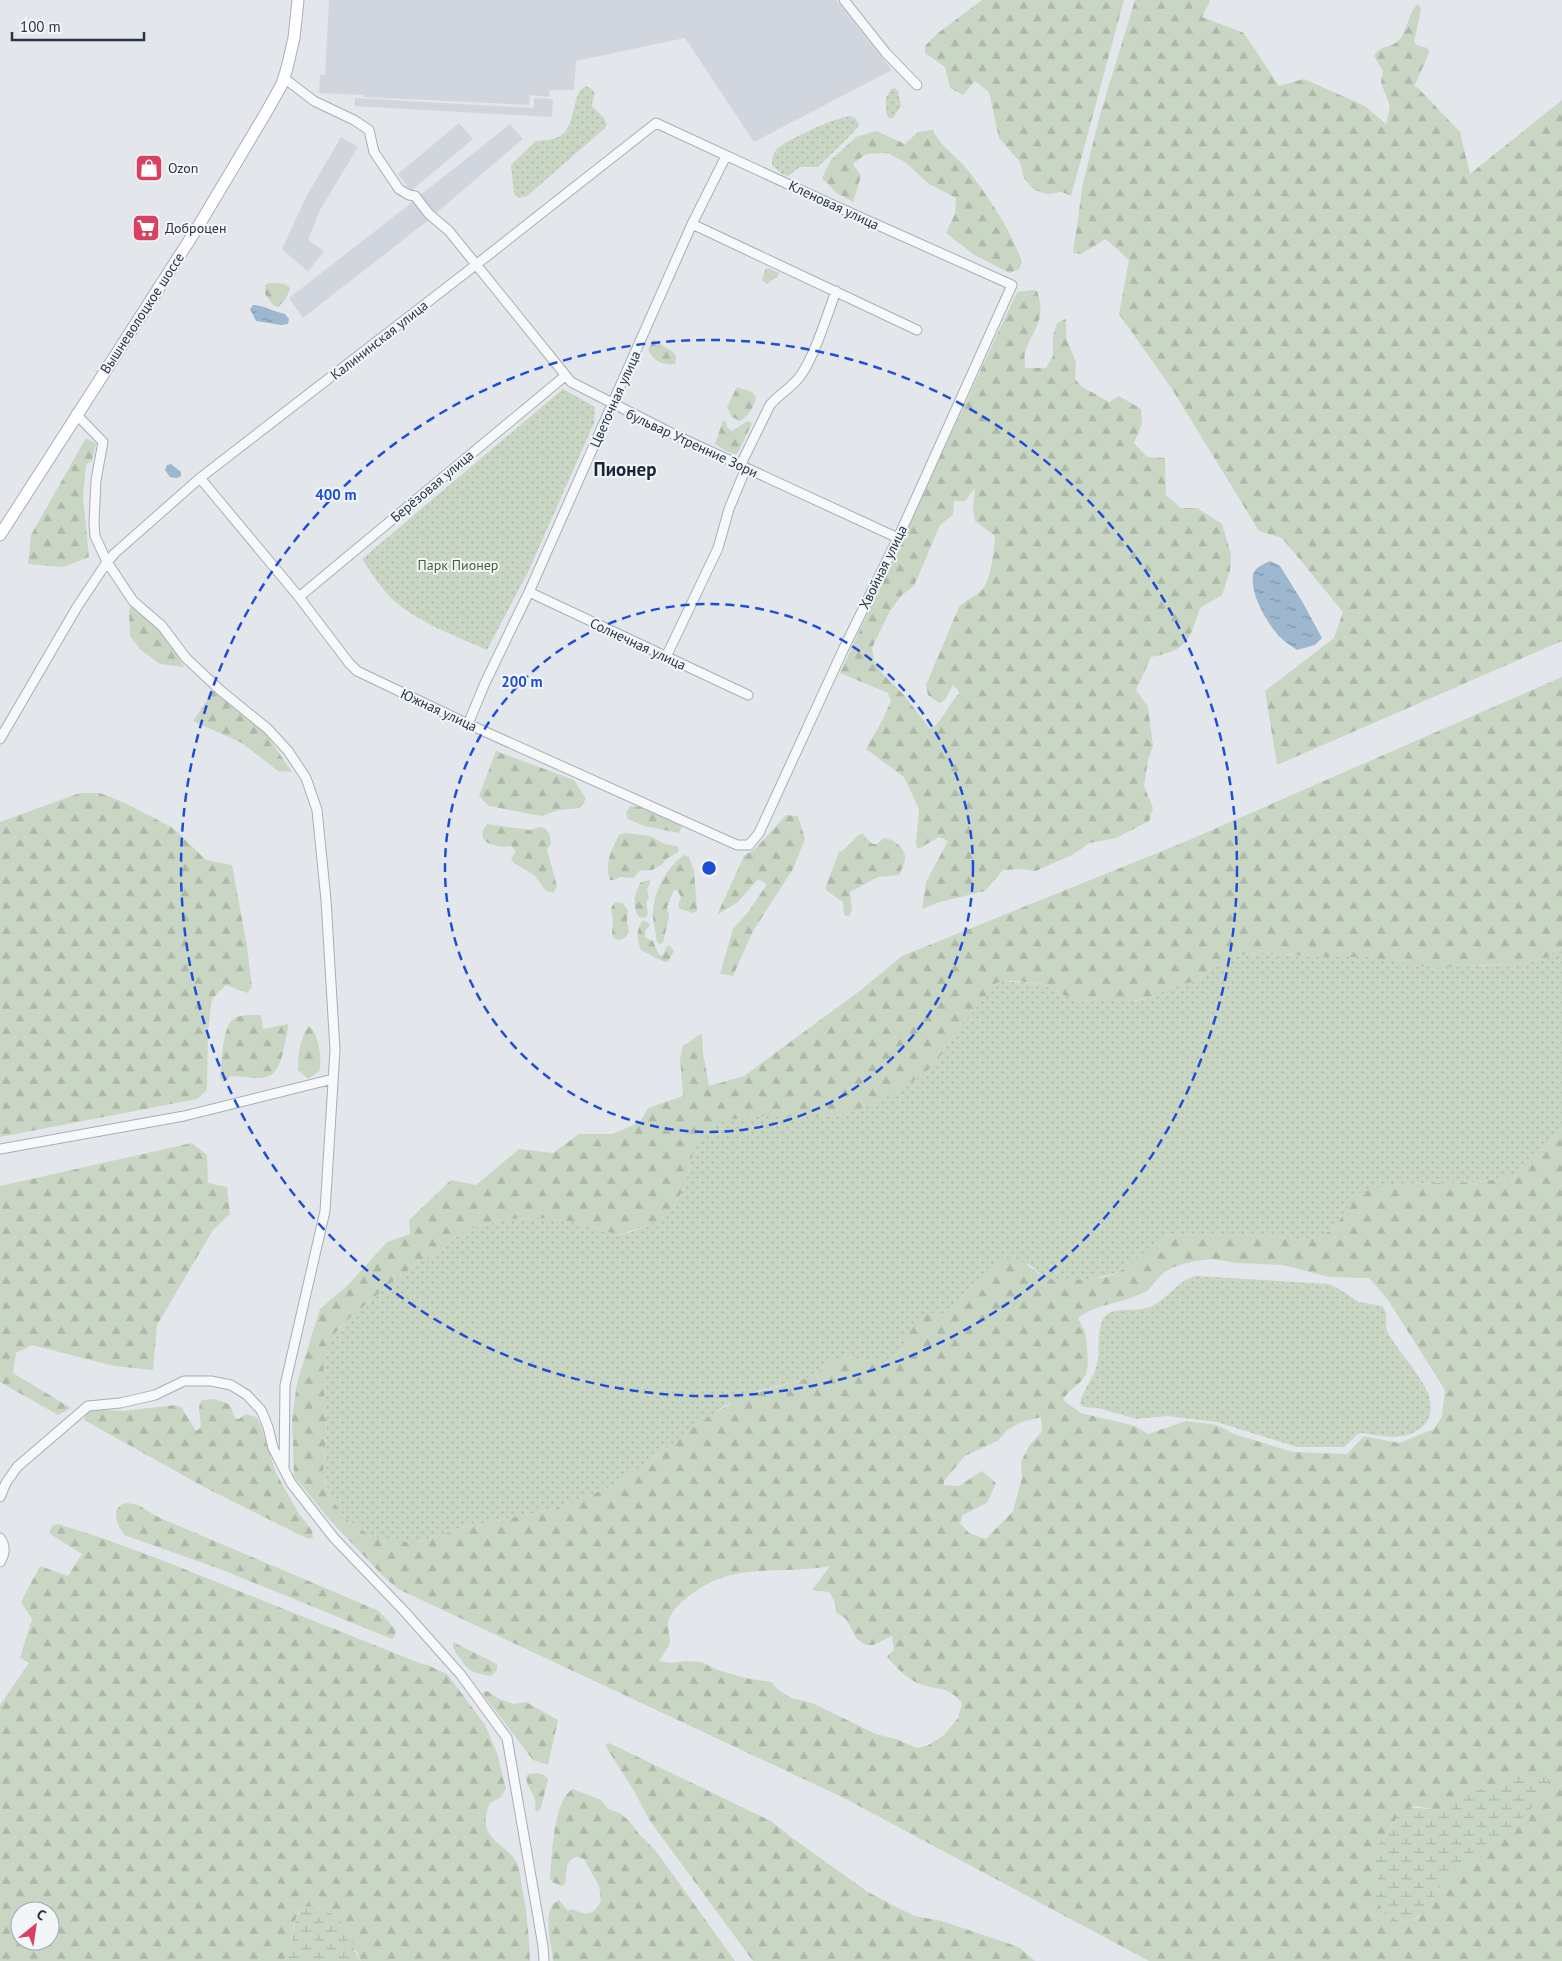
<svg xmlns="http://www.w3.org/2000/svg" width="1562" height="1961" font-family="'PT Sans',sans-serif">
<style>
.built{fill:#d1d6de}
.grass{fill:url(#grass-dots)}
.forest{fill:url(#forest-firs);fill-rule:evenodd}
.wetland{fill:url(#wetland-marsh)}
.water{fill:url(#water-ripples)}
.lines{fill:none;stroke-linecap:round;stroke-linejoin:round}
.minor-casing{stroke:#a7aeb7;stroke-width:11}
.secondary-casing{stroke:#a7aeb7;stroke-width:13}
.minor{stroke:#f6f8fa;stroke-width:9}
.secondary{stroke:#fff;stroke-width:11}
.ring{fill:none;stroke:#1d4ed8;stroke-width:2.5;stroke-dasharray:9 6}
.labels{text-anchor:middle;stroke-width:4;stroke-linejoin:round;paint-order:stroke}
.poi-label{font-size:14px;fill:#293546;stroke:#f3f6f9;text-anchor:start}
.street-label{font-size:14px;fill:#293546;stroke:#f3f6f9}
.park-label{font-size:14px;fill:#406235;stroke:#f3f6f9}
.district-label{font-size:19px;font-weight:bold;fill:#1b2637;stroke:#f3f6f9}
.centre{fill:#1d4ed8;stroke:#f3f6f9;stroke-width:2.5}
.ring-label{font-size:15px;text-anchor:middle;font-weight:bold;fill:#1d4ed8;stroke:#f3f6f9;stroke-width:4;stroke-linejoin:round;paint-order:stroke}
</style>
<defs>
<pattern id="grass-dots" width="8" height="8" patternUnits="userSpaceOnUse" patternTransform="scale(1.25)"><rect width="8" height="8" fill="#c9d6c3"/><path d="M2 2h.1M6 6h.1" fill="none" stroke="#adb8a9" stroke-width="1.8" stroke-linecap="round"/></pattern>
<pattern id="forest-firs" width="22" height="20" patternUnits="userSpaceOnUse" patternTransform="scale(1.25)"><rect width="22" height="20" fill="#c9d6c3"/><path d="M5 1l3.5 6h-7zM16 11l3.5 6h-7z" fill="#adb8a9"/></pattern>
<pattern id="wetland-marsh" width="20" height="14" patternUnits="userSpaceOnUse" patternTransform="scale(1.25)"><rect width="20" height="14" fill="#c9d6c3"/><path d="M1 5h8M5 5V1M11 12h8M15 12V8" fill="none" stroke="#adb8a9"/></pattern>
<pattern id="water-ripples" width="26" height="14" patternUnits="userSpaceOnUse" patternTransform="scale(1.25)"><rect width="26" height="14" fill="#9cb7ce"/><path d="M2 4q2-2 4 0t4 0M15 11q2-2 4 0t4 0" fill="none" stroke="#7f96a9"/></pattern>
</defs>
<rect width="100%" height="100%" fill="#e3e7ec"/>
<path class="built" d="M329,0H836L892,70L754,142L685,38L576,61L574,90H550L549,97L530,95L529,105L364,97L363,95L319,93L320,75H325Z
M355,98L534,108V98L553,99L552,117L355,106Z
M459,123L473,139L411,191L398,174Z
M510,124L523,139L434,215L418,197Z
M341,137L358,147L320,210L308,240L324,251L308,272L282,249L306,197Z
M415,200L430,219L303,318L289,298Z"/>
<path class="grass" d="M586,86C601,93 592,95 592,106L604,118L607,124L605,128L527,196L519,198L514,194L511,166L514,162L536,141C578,140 567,119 580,90Z
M894,88L898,91L901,106L893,118H889L886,113V98L891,89Z
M851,116L856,119L859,125C857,130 825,160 818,167H800L788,176L782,174L772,165C772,159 773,154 776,150C787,139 836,117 851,116Z
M563,389L595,407L594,423L529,570L487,650C454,635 415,622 389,596C379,585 370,571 362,559Z
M1562,947V1128L1532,1163L1514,1176L1478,1182L1399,1184L1349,1206L1334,1229L1318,1237L1299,1239L1266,1236L1172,1234C1153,1241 1140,1259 1123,1270C1108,1278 1063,1284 1047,1278C1041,1276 1034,1268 1029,1264L974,1283L956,1303L942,1314L926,1313L909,1333L903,1350L891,1360L883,1363L847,1357L838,1359L808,1378L751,1393L724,1406L704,1421L694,1426L666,1449L614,1485L562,1507L487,1523L474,1524L419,1542H387L371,1536L346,1519L331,1499L323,1475L327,1420L323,1383V1355L336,1332L345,1322L397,1278L465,1231L504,1219L538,1218L569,1221L619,1235L631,1232L648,1225L678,1199L684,1188L694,1150L701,1139L710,1128L722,1120L765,1116L936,1063L959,1026L971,1014L995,983L1003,981L1042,984L1078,1002L1098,999L1136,1001L1152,997L1169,988L1192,982L1200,978L1207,971L1241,955L1265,952L1314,957H1369L1477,966L1524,963L1549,957L1555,950Z
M1197,1276L1329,1284L1339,1289L1359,1302L1382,1306C1390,1314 1383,1326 1389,1335C1400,1353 1416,1369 1426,1389C1438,1413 1427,1432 1401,1436C1390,1438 1374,1435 1362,1433L1358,1434L1344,1447H1297L1217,1422L1167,1416L1137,1419L1098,1408L1084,1407L1080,1404L1081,1399C1085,1388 1092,1379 1096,1368C1102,1353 1093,1319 1111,1312C1126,1307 1143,1313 1156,1304C1171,1295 1179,1279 1197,1276Z"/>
<path class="forest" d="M982,0H1124L1071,196L1062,192L1047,194L1034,190L1024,178L1020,162L999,138L989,92L975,81L963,95L950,88L945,67L925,53V46L938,33Z
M1135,0H1209L1210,1L1202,17L1244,33L1279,86L1304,79L1365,106L1386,124L1390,106L1381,83L1383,71L1374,56C1379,46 1389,48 1397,42C1408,33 1408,11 1418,4L1421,9L1414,42L1418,46L1428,48L1429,52C1428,56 1415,85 1414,86L1417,87L1460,132L1470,174L1562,100V641L1277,765L1265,691L1334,638L1343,612L1282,538L1259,531L1172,389L1119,314L1129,260L1106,239L1081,254L1073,253L1083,183L1100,115Z
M933,130C939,145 955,155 966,168C989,197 1009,227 1022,262L1019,269L1010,273L976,256L946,233L955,214L956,198L929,184L905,162L887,153L866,154L853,164L861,176L853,202L837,193L822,178L831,160L856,137L876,131L905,144L918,132Z
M768,268L779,273L778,276L767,284L762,280L765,270Z
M269,283L285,284L290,288L286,299L278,307L274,306L265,294V285Z
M1033,290L1037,291C1047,320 1033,328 1025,352C1024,357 1025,363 1025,368H1046L1053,356V336L1057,323L1066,319V338L1076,362L1075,379L1081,386L1109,402L1119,396L1141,409L1142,424L1134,443L1147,457L1165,458L1166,495L1181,508H1197L1222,524L1231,554L1230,571L1222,595L1200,608C1189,642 1187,650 1151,657L1136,690L1148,707L1153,746L1148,760L1144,786L1153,808L1149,821L1116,838L1090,843L1072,855L1036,871L1020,869L1003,870L985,891L940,902L922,909L926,882L948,841L939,837L918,849L916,844L919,809L904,777L866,749L883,719L891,701L888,693L840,673L1017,292ZM975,488L973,509L975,521L995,536C994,550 991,581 982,590C975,597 965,600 959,607L926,685L928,695L939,703L945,700L953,685L958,690L959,694C947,705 944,721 930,729L904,695L882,673L874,661L872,648L890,611L902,595L914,586L940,525L953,515L954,501H965Z
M653,340C658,341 659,343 663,346C672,352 678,352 675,364C663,366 653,360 648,350Z
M737,387L752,392L756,397C755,405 748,417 740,421L732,417L727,407Z
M725,420L727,427L732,431L748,421L752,423L739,451L736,454L728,452L715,444L723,421Z
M86,438L96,444L92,461L86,465L83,497L89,557L63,567L28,564L31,535Z
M132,602L161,627L184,667L160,664L141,650L130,636L129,611Z
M1562,677V947L1555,950L1549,957L1524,963L1432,968L1369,957H1314L1265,952L1241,955L1207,971L1200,978L1192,982L1169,988L1152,997L1128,1002L1098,999L1078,1002L1042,984L1016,981H1003L996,983L971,1014L959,1026L936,1063L915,1080L878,1102L848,1113L822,1116H765L723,1120L710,1128L701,1139L694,1150L684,1188L678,1199L660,1219L648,1225L619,1235L569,1221L538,1218L504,1219L465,1231L397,1278L345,1322L336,1332L324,1355L323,1383L327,1420L323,1475L331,1499L346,1519L371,1536L387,1542H419L474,1524L487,1523L562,1507L614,1485L666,1449L694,1426L741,1397L808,1378L838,1359L846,1357L883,1363L891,1360L903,1350L909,1333L919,1317L926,1313L942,1314C963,1300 980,1271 1002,1261C1020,1252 1033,1273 1047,1278C1058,1282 1093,1279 1105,1277C1132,1271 1147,1242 1173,1234L1266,1236L1299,1239L1318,1237L1334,1229L1349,1206L1359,1194L1374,1188L1399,1184L1478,1182L1514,1176L1532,1163L1562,1128V1961H1149L844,1798L398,1589L383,1576L328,1518L294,1476L292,1419L297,1383L320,1309L349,1284L387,1242L410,1234L409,1220L451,1180L476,1185L519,1149L553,1153L579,1134H613L640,1122L648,1108L683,1096L680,1058L683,1046L702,1033L703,1052L709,1086L744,1076L861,990L902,956L1182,843ZM1212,1259L1237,1263L1283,1265L1329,1277L1369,1278L1388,1300L1445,1390L1442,1416L1434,1429L1399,1443L1364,1436L1347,1454L1293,1452L1234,1434L1217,1425L1186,1421L1148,1434L1135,1426L1081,1413L1063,1400C1069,1389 1079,1386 1085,1376C1090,1369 1087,1341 1085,1332C1083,1327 1080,1322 1078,1318C1097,1304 1122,1303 1143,1293C1151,1289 1154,1282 1160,1276C1172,1264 1195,1261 1212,1259ZM1041,1417L1042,1431L1029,1446L1021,1462L1022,1478L1013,1511L986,1539L969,1533L960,1523L963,1515L987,1503L996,1483L982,1471L959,1486L944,1485V1481L965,1456L999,1440L1007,1430L1022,1422ZM830,1566L812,1590L829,1592L834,1600L836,1612L846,1619L857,1639L866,1645H873L892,1636L894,1650L887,1656C894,1666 908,1680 920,1684C939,1691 947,1685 962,1703L958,1718L944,1735L927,1746L917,1748L896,1739L876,1734L812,1703L791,1698L780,1691L771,1682L745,1678L718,1670L701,1662L686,1661L671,1663L659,1661C662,1656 667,1650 669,1645C672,1634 664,1627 671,1615C676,1606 684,1600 693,1593C738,1560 780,1576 830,1566ZM1514,1781L1452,1876L1443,1883L1427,1909L1419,1917L1409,1921L1396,1920L1384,1914L1381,1908L1377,1887L1378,1878L1373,1857L1377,1847L1400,1813L1414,1806L1437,1810L1452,1802L1464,1789L1474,1788L1492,1790Z
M214,690L262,728L292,772L278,771L242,743L193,721Z
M496,751L574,780L586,799L580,808L559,810L541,816L489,806L479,796Z
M80,793H100L125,803L173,828L206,860L232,865L247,946L252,987L247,993L226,985L212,999L208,1030L207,1090L197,1099L0,1137V822Z
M630,806L640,807L683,823L679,833L644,826L628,819L626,813Z
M786,815L798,816L805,839L793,869L753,931L733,976L720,974L733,929L749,911L767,884L758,879L738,902L717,915L744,856L756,848Z
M487,824L530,830L540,827L545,828L550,835L551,844L547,850L557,886L553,893L546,891L534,875L514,863L511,859L516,851L511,846C497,849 472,842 487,824Z
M625,833L650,836L665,844L676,846L679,848L678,852L666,859L663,864L652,870L639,871L634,878L620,877L614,880H610C604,863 612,849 619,835Z
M860,834H863L872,844H877L884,838C894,839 907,849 905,860C904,865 901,871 899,875L878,877L850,892L852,910L849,917L844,914L843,902L827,891L825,888L839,852C849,848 852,839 860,834Z
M684,855L689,857L694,871L697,911L693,913L680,909L678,905L681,898L678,891L674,890L667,907L669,916L663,943L659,944L656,940C657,932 653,925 653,917C652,895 666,867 684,855Z
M651,880L647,890L649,898L646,902L648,914L645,918L639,917C631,906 635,892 641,882Z
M615,902L622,903L628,910L627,921L629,931L626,937L620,940L615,939L612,935L613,919L611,908Z
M642,921L648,922L650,925L645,931V937L653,941L659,955H663L667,946H670L674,951L668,962H664L641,950C637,939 636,931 642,921Z
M255,1015H261L263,1029L288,1024C288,1034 285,1042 283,1052C275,1087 259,1077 231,1076L224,1082L222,1081L220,1077C222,1062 222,1031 232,1020C237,1015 248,1015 255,1015Z
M309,1026C318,1031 323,1062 319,1071L311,1077L307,1078L298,1070C297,1058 301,1035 309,1026Z
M192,1143L207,1155L208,1183L227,1187L230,1214L213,1230L157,1325L153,1370L114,1366L32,1345L16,1353L13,1373L71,1408L58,1415L0,1382V1186Z
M214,1399C231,1405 229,1401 235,1418L239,1419L246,1414L256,1417L261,1426L276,1473L299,1514L312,1530L313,1538L308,1539L204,1487L84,1420L86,1412L91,1409L124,1411L176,1405L182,1408L196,1431L200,1428C203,1418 195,1409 202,1400Z
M127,1503L138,1505L158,1517L379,1611L396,1630L395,1635L392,1639L220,1569L124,1535C117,1525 109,1506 127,1503Z
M58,1524L99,1537L159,1559L422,1664L428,1665L448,1675L485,1725L497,1753L506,1789L500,1798L490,1803C473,1840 509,1843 518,1865C520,1872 521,1880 522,1888C527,1912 529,1936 530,1961H361L346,1932L334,1915L319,1907H306L299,1912L294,1923L290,1947L284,1961H0V1705L29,1663L20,1658L32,1619L21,1602L40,1566L68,1576L82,1554L50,1534V1530L53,1525ZM20,1911H50V1941H20Z
M453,1642L497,1664V1670L491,1676C476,1673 470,1673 461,1660C456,1652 453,1651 453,1642Z
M487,1691L499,1699L514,1704L526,1702L558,1720L548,1765L533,1760L482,1693Z
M609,1743L771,1821L791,1837L868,1892L894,1906L915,1916L942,1921L1010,1944L1020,1948L1035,1961H753L650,1821L634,1791L605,1745Z
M537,1773L544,1775L548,1779L541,1808L537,1812L535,1809C538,1795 527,1790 526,1777L528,1774Z
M573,1789L601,1800L608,1809L620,1813L631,1823L639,1834L656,1851L735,1961H553C552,1944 540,1908 559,1900L568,1911L572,1909C586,1916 594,1916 601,1900L599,1886L584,1859L577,1857C563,1860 568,1873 565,1884L561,1886L552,1882L550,1878C552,1856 553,1800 573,1789Z"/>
<path class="wetland" d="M1529,1774H1538L1547,1778L1549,1783L1547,1788L1529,1811L1495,1847L1443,1883L1427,1909L1423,1914L1409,1921L1396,1920L1384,1914L1376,1898L1378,1878L1373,1857L1377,1847L1400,1813L1409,1807L1437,1810L1452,1802L1464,1789L1469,1788L1492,1790Z
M310,1906C334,1909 343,1922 352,1943C355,1950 356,1956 361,1961H284C285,1956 288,1952 290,1947C295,1932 291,1912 310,1906Z"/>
<path class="water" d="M253,305C263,305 274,312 285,314L289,319L288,324L281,325L256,321L250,309Z
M171,464L181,472V476L177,478L170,477L165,470L167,465Z
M1270,561L1280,566L1303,603L1322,638L1315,645L1297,650C1292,646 1286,643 1281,638C1268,625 1250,595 1253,575C1255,567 1264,564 1270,561Z"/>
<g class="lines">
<g class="minor-casing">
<path id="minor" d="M844,0L886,53L917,85
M284,78L314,101L354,120L369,130L374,152L399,189L409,195L415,196L429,214L449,231L571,382L677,436L898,538
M692,224L917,330
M76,414L103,442L96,480L94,523L95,536L107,562L133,601L162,626L186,658L220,690L268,729L288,751L306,778L317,810L326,900L335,1050L325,1211L285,1385L284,1469
M740,466L770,405C779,394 793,387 801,375C815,355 827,315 836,291
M529,592L748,695
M299,597L565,376
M666,657L718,548L729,509L746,468
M468,724L485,683L529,592L692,224L726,156
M0,739L77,607L107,562L115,553L200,478L477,264L656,123L833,205L1012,285L898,538L843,650L759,833L749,845H737L468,724L357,671L349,663L299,597L200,478
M0,1149L184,1116L333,1079
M0,1497L6,1483L17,1467L88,1406L120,1403L155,1395L184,1381H211L231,1385L247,1395L261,1410L268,1427L273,1448L291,1483L334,1538L405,1612L461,1675L507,1738L543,1946L544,1961
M0,1538C6,1546 5,1554 0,1562"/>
</g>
<g class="secondary-casing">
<path id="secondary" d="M0,535L196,230L267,111L282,84L287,68L294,38L298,0"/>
</g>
<use href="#minor" class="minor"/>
<use href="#secondary" class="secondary"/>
</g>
<g class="ring">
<circle cx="709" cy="868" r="264"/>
<circle cx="709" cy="868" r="528"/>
</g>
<defs>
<g id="shop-square" transform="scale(1.4375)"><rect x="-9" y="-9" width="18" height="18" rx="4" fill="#d8415f" stroke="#f3f6f9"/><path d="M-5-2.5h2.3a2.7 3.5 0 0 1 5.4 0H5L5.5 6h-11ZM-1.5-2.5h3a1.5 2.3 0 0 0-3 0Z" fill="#fff"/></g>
<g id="supermarket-square" transform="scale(1.4375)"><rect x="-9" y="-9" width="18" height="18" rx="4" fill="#d8415f" stroke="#f3f6f9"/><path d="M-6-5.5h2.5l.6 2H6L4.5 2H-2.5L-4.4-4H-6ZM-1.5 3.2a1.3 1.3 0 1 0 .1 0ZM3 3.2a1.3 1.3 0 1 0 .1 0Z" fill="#fff"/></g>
</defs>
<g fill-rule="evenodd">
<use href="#shop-square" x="149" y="168"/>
<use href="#supermarket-square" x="146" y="228"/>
</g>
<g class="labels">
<g class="poi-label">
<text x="168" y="173">Ozon</text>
<text x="165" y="233">Доброцен</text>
</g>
<g class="street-label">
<text transform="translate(834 205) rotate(25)" y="5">Кленовая улица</text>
<text transform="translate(142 313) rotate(-57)" y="5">Вышневолоцкое шоссе</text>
<text transform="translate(379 340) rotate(-38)" y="5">Калининская улица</text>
<text transform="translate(615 399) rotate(-66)" y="5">Цветочная улица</text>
<text transform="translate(692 443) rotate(25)" y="5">бульвар Утренние Зори</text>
<text transform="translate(432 486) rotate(-40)" y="5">Берёзовая улица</text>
<text transform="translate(883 567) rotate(-64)" y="5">Хвойная улица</text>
<text transform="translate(638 644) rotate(25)" y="5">Солнечная улица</text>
<text transform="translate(439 710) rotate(25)" y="5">Южная улица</text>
</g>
<g class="park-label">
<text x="458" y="570">Парк Пионер</text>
</g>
<g class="district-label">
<text x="625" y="476">Пионер</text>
</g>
</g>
<circle cx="709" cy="868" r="8" class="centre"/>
<g class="ring-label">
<text x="336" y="500">400 m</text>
<text x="522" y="687">200 m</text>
</g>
<g transform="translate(35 1926) rotate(30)"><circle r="24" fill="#f3f6f9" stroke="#a2a9b1"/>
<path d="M0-4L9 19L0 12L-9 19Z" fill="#d8415f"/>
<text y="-8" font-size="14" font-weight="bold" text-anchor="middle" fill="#293546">С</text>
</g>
<path d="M12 32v8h132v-8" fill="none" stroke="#293546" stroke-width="2.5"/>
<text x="20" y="32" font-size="15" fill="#293546" stroke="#f3f6f9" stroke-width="4" paint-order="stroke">100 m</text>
</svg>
